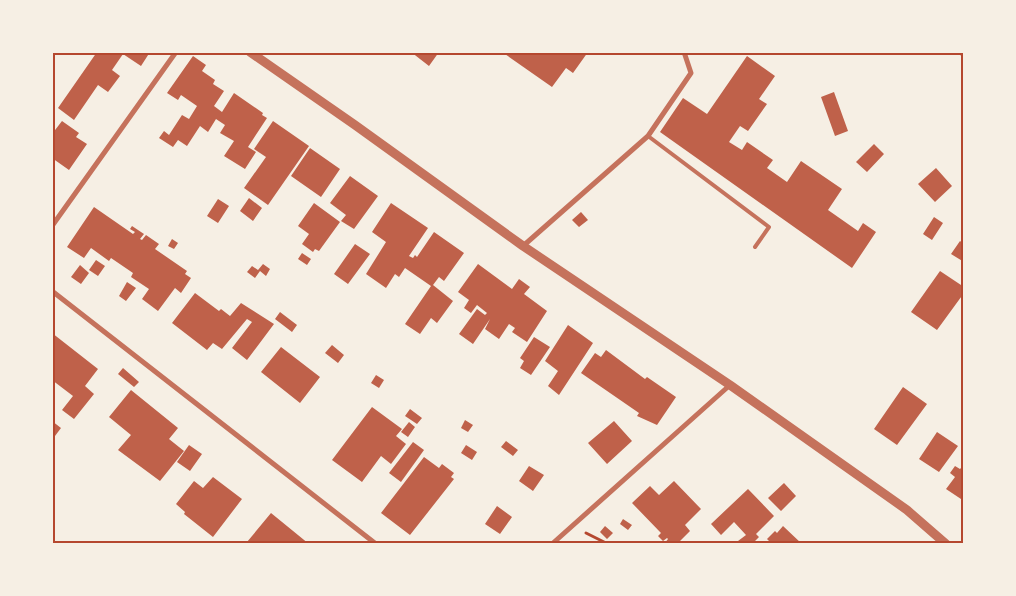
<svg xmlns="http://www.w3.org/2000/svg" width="1016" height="596" font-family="'Space Grotesk',sans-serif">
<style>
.building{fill:#bf614a}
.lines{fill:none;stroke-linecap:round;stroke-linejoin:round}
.path{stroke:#b5482f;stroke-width:3}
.service{stroke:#c5725c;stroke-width:4}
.minor{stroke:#c5725c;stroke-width:5}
.tertiary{stroke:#c5725c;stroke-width:9}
.rail{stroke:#cf8b77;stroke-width:4}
.neatline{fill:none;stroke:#b5482f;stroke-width:2}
</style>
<rect width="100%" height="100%" fill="#f6efe4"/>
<path class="building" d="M97,52H150L141,66L123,54L112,70L120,76L108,92L98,85L74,120L58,108Z
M411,52H439L429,66Z
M502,52H588L573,73L566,68L552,87Z
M193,56L206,65L202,71L215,80L213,84L224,91L214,106L222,112L234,93L263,113L262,115L267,118L248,147L256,152L245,169L224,156L234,141L220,133L225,125L216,119L208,132L200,126L187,146L178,140L173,147L159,138L164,131L169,135L182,115L189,119L197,106L181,95L178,100L167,93Z
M747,56L775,76L759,99L767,104L748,131L740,126L729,142L742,150L747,142L773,160L767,168L787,182L801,161L842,189L828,210L858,231L863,223L876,232L852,268L660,132L683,98L707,114Z
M834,92L848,131L835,136L821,97Z
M62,121L79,133L76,137L87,144L69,170L52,158V142L55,138L52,134Z
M273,121L309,146L268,205L244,188L266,157L254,149Z
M874,144L884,154L867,172L856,162Z
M310,148L340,169L321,197L291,176Z
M936,168L952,186L935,202L918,184Z
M350,176L378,196L354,229L341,221L346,215L330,203Z
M249,198L262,208L253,221L240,211Z
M218,199L229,206L218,223L207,216Z
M314,203L340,222L319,251L315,249L313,252L302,244L309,234L298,226Z
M391,203L428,228L409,256L413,258L415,255L417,257L434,232L464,253L444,281L439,277L433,285L453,301L437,323L431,318L420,334L405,324L431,286L405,268L399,277L395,274L386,288L366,274L386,242L372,232Z
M94,207L133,234L135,232L130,229L132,226L144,234L140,239L142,240L146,235L159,244L155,249L187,271L185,274L191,278L181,293L175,288L158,311L142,299L149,289L131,277L133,273L111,258L109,261L91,248L84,258L67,247Z
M581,212L588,220L579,227L572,220Z
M934,217L943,223L932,240L923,234Z
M172,239L178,243L174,249L168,246Z
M960,241L964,244V262L951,254Z
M355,244L370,254L348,284L334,274Z
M302,253L311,259L307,265L298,259Z
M96,260L105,266L98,276L89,270Z
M263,264L270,269L266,276L260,271L255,278L247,272L252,266L258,270Z
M478,264L512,289L519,279L530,287L524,294L547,311L527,342L512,332L515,328L509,324L499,339L485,329L490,319L473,344L459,334L477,309L485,315L487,313L477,305L471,313L464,308L469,300L458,292Z
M80,265L89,273L81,284L71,277Z
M940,271L964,287V293L937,330L911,312Z
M127,282L136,288L126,301L119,296Z
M195,293L219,311L221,309L230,316L241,303L274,324L247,360L232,348L252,322L247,319L222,349L213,343L207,350L172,323Z
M280,312L297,325L292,332L275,319Z
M568,325L593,343L559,395L548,386L558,371L545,361Z
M52,333L98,369L85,386L94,394L74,419L62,410L73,396L52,380Z
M534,337L550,347L531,375L520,368L524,361L520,358Z
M332,345L344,355L338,363L325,353Z
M281,347L320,377L300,403L261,372Z
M606,350L645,379L647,377L676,397L657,425L637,416L639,413L581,373L595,353L601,357Z
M123,368L139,382L134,387L118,374Z
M376,375L384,380L379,388L371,383Z
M903,387L927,404L897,445L874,429Z
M131,390L178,428L169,439L184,451L160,481L118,450L131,435L109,417Z
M372,407L402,429L396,436L406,444L391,464L381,456L362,482L332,460Z
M410,409L422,418L417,424L405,416Z
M465,420L473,425L468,432L461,428Z
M52,421L61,428L55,436L52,435Z
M614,421L632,441L607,464L588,443Z
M409,422L415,427L408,437L401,432Z
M937,432L958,446L939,472L919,459Z
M506,441L518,450L513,456L501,447Z
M413,442L424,450L401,482L389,473Z
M189,445L202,454L190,471L177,462Z
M466,445L477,452L472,460L461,453Z
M424,457L439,468L442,464L454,473L451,477L454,479L410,535L381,513Z
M964,465V501L946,489L955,477L950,473L955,466L960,469Z
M529,466L544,475L533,491L519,481Z
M213,477L242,499L213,537L184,514L185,512L176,504L194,481L203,488Z
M674,481L701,509L685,525L690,531L677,544H664L668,539L667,538L663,541L658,536L661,533L632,503L650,486L659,495Z
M784,483L796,496L781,511L768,498Z
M748,489L774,516L756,534L759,537L752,544H741L738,541L746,535L734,522L721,535L711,524Z
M497,506L512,517L500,534L485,524Z
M271,513L309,544L247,542Z
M623,519L632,525L628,530L620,524Z
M605,526L613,533L607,539L600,532Z
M783,526L802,544H767L769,541L767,539L775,531L777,533Z"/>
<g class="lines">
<path class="path" d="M586,533L608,544"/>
<path class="service" d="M648,136L769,227L755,247"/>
<path class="minor" d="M52,226L176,52
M523,246L648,136L691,73L684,52
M52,291L376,544
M552,544L730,385"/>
<path class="tertiary" d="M250,52L355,125L523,246L730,385L907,510L946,544"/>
<path class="rail" d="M960,52L964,56"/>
</g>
<rect width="1016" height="596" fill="none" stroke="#f6efe4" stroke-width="108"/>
<rect x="54" y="54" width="908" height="488" class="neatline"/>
</svg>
